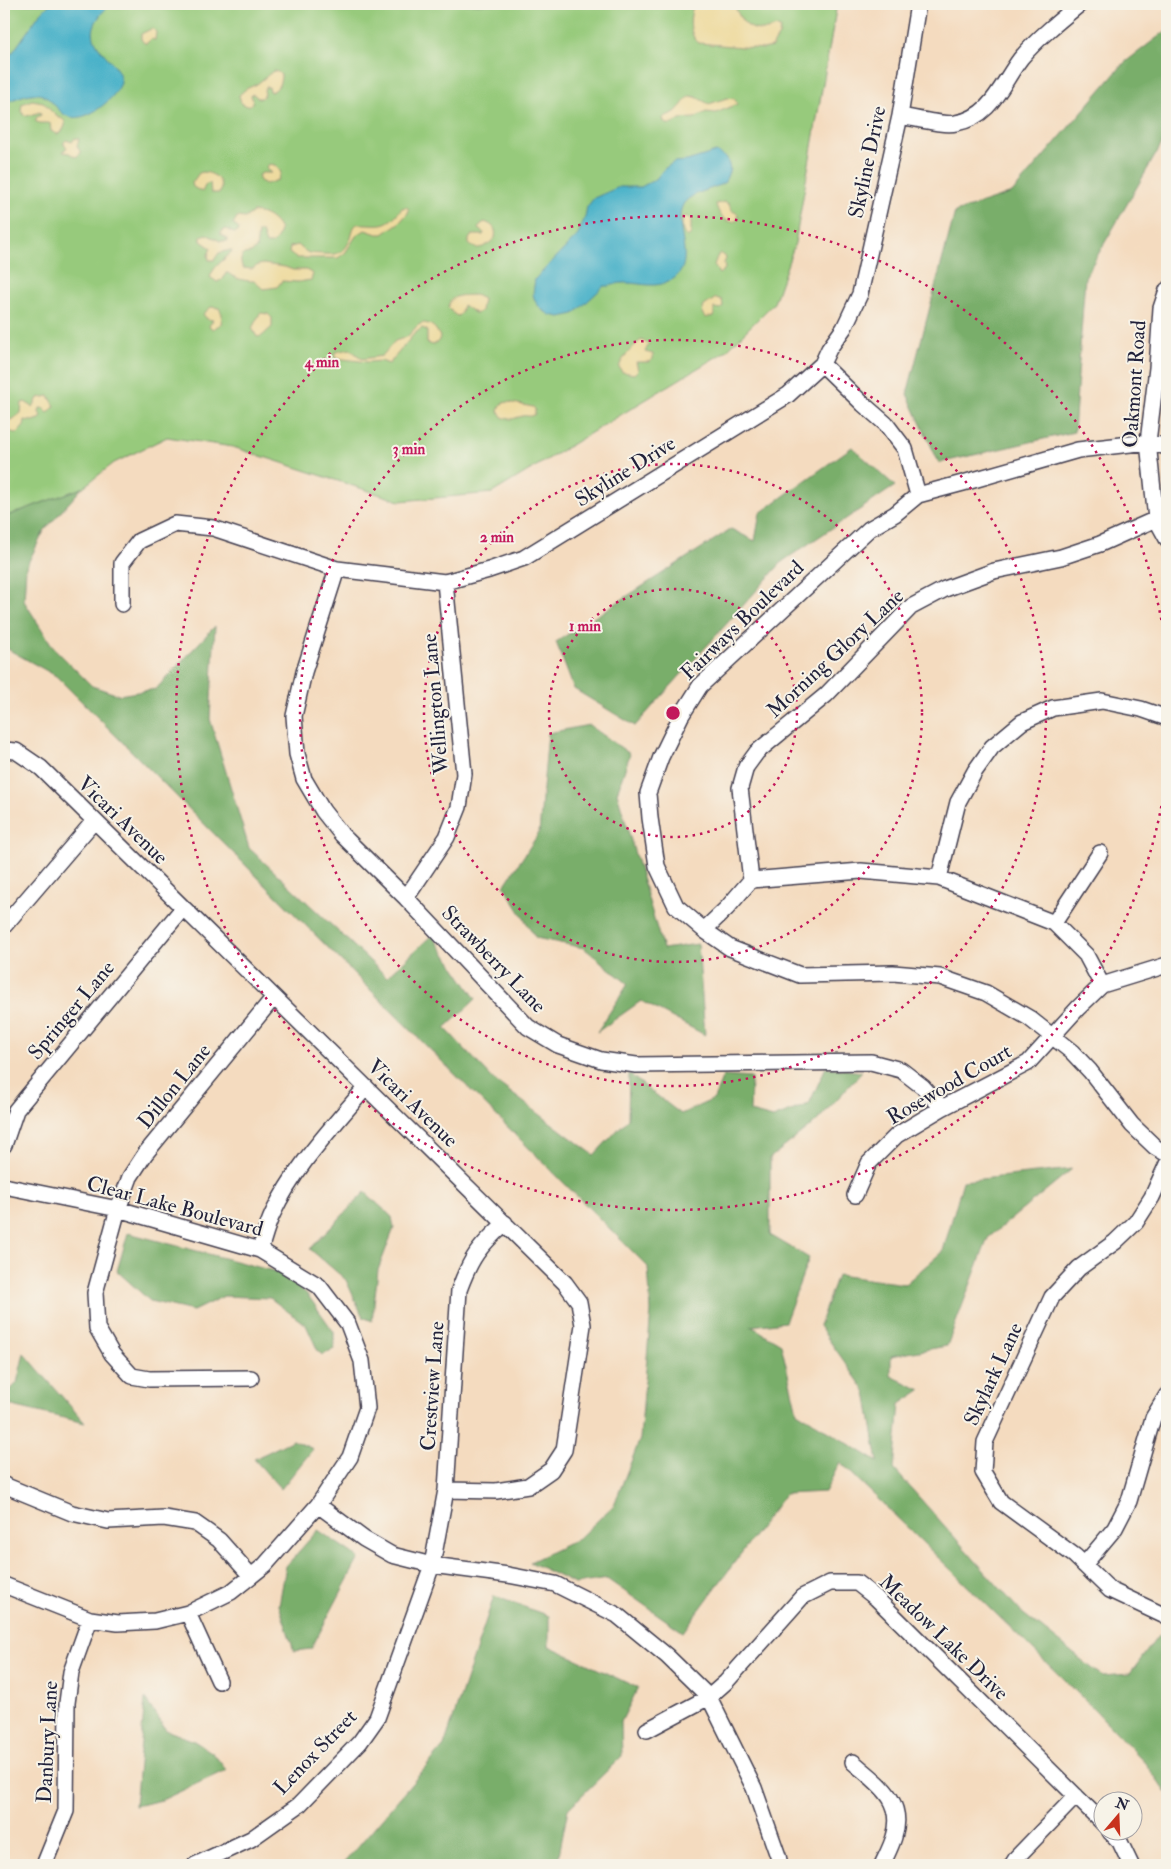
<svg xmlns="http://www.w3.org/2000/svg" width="1171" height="1869" font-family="'IM FELL Double Pica',serif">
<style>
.green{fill:#97ca7b;stroke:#5c765b}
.forest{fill:#79ae6b;stroke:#4e6853}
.sand{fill:#eeda9e;stroke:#887e6c}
.water{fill:#4bb2c9;stroke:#366a82}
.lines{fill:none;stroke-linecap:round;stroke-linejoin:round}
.minor-casing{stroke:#423e4f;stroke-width:18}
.minor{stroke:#fff;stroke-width:15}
.ring{fill:none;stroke:#c2185b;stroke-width:2.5;stroke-dasharray:2.5 5}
.labels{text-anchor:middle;stroke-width:4;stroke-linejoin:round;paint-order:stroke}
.street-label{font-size:21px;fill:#22223b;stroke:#f7f3e8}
.centre{fill:#c2185b;stroke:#f7f3e8;stroke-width:2.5}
.ring-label{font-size:15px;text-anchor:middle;font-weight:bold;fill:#c2185b;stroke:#f7f3e8;stroke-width:4;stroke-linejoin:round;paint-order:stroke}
</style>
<rect width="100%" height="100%" fill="#f7f3e8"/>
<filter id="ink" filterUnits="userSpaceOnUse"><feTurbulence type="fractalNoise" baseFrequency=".02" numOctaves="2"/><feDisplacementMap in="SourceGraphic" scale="10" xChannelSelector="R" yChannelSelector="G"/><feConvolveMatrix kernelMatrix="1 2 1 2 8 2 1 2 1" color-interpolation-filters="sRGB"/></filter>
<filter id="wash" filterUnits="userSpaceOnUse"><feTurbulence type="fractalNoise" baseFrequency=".0096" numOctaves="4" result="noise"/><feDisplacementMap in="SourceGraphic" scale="20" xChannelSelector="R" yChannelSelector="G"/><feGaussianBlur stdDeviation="1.12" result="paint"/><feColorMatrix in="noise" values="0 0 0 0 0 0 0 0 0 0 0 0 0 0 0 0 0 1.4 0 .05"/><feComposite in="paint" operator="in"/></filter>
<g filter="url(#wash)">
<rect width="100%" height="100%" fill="#f4dbbf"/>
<path class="green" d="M4,4H837L795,243L774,303L726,351L492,493L400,501L233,447L167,437L114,463L82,488L4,517Z"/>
<path class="forest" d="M1167,30V135L1085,277L1074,432L939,463L907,394L955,212L1012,193L1124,63Z
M852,447L895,486L783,561L635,726L574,689L556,642L731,529L755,541L760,513Z
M82,488L44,531L26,567L24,601L53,647L92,686L119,695L156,689L215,626L210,719L249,848L387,977L432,935L476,999L445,1028L494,1080L594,1155L628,1119L629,1074L681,1114L714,1099L723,1076L751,1078L750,1112L773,1118L809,1104L826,1067L862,1072L816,1122L770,1158V1235L809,1258L785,1322L751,1326L781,1344L797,1412L878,1462L866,1392L819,1326L837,1275L905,1284L943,1251L963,1181L1072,1169L988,1238L947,1346L891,1356V1376L921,1390L900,1404L894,1469L1021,1612L1102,1676L1130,1674L1158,1636L1167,1639V1793L1142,1759L1095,1710L840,1462L825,1492L785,1494L683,1632L607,1579L575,1584L530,1562L578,1539L614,1505L640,1439L651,1311L648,1267L56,676L4,647V517Z
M589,725L630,754L617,793L663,949L698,944L705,1035L641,1001L597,1032L628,984L584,948L536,938L504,886L539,833L548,733Z
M365,1192L392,1217L394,1228L378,1270L372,1321L363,1317L346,1280L310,1249Z
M128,1233L281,1273L307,1294L334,1332V1349L322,1355L318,1351L306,1325L270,1298L224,1296L193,1311L150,1301L117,1271Z
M24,1353L85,1423L4,1404V1396L17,1383Z
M293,1440L313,1449L281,1489L254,1459Z
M318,1530L359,1558L311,1649L294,1651L279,1605L286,1566Z
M494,1596L549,1616V1646L638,1688L621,1722L622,1756L568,1809L557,1865H342L444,1746Z
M145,1699L166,1730L194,1741L213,1753L226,1770L162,1800L135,1806Z"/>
<path class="sand" d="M694,4H734C739,17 745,30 762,30C767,31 772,28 778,27L780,28L779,35L772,47L763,49L699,43C688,35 689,16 694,4Z
M151,29H153L156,32L155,40L151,39L147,43H144L141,39V34Z
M273,71L278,72L281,75C281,82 278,91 270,92L269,87H266L264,90L265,94L262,98H258L253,94L251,95L253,102L252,104L247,106L241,103L239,95L246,89L257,84Z
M690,96L696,97L709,104L727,98L735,99L737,104L716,113L706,112L695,118L680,119L673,124H667L664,122L663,118C668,114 675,114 678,109C683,105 684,100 690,96Z
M32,100L43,102L52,112L65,121V126L61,133L57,134L51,131L50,123H39L35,121L37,117L41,115L40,112L27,116L24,115L21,111L22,104Z
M75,138L79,139L77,146L81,153L76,157L69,153L63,152L67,147L64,145V142L66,140L72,142Z
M271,164L277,166L281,173L278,180L266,184L260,181L258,176L262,173H271L266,169L268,165Z
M203,172C215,173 224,181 220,193H211L210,183L206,184L202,192L193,187L192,183L199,173Z
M724,202L729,204L731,210L738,214V220C726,226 718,214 716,204Z
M406,207L409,209L408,213L400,222L383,234H377L365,230L356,236L345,253L338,258H296L289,253L290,247L298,245C309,255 308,253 323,254C338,255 344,254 351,238C353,232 352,228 357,224C380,223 385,230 402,208Z
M253,212C264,212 276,220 280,230L277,239L272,244H266L262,232H258L256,249L251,253L244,254C240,259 240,262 243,268L252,269L258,265L263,264L285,267L293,270H306L313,274L311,280L298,282L282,281L277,287L263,289L254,281C245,281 235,279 228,273H226L223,279L217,282L210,277C214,265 225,260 232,251L230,250L219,253L214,260H209L208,255L211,248L201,241V237L206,234L220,241H228V239L221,235V232L226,229L234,233L238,232L239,229L233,224L237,217L245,218Z
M686,216L691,219V234L687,237C681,232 681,223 684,217Z
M485,222C493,225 497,229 495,238C488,245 478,253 469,244V239L472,235H483L484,233L478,229L481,224Z
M720,253L725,256L726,259L724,263L725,269L719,274L714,265L717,257Z
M475,295L483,299L481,311L476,314L463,305L461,313L458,316L455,315L448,307C451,293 464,296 475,295Z
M716,298L722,300L723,306L721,309L714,308V316L705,318L702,313L704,306Z
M211,307L219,308L222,314L221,324L213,329L209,326L213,320L207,319L203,314Z
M261,313L268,314L272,318V327L262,336L257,337L252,328L259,315Z
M422,323C432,323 436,328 440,337L438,342L433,345L427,343V330L422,328L414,334L389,364L381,361L368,362L335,358V352L350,349L362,359L382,356L395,341L407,337L417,326Z
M641,340L649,344L645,352L653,354V359L648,362H636L638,370L634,374L622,372L619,367C623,357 632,347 641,340Z
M49,396L55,406L48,413L43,408H40L39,413L42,416L40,419L32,421L25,420L24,426L18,433C4,433 4,422 4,411L8,415L10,420H12L21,413L22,403L25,402L33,407L38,398Z
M508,402L533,407L535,409V414C530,418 528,415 523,416C513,418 513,421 502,417L498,410L503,403Z"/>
<path class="water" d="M50,4H114C107,7 103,11 99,17C78,46 121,58 121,83C115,99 84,126 65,115C56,109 49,95 38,94C28,92 13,100 4,103V58L13,52L39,15Z
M716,152L727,158L730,169L725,182C713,190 694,191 684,203C669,225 704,269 665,283C651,288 636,282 622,283C616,283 611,287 604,286L574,314L560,317L550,315L541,309L535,301L533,294L535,279L578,235L585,217L587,207L594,198L619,187H641L656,179L664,169L674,162L687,161Z"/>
</g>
<g filter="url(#ink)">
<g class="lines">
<g class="minor-casing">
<path id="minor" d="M900,116C914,118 944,126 956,123C992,117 1001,84 1021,58C1038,38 1059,21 1080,4
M1167,290L1161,308L1157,368L1148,442L1156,519L1167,539
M822,364L863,404L886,424L905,449L918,495
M1167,447L1148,442L1078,450L963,483L918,495L895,514L869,529L700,686L681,716L661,757L648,793L650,818L657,866L676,906L704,930L730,948L800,975L893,973L940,977L986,993L1029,1018L1072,1052L1090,1071L1132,1125L1155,1147L1167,1154
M337,569L304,672L294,716L297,754L304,779L323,811L342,835L406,898L528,1027L558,1045L601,1060L636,1065L871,1062L901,1070L923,1087L942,1108
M122,604V563L139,541L175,524L213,528L337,569L445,582L489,570L524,558L788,395L822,364L829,349L844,328L860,294L900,116L918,4
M4,750L16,751L41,768L565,1283L579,1302L583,1325L564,1450L551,1470L528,1486L496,1491L446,1490
M939,878L958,802L975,771L992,747L1022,722L1053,708L1102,701L1141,709L1167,718
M751,880L740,788L746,767L757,752L826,695L911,607L945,589L994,571L1061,557L1100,544L1156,519
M406,898L447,837L459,807L464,774L445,582
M1054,923L1100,853
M4,926L94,821
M704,930L727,908L751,880L861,871L939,878L1054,923L1086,955L1102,985
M4,1145L16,1110L183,908
M1167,1164L1152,1197L1136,1222L1115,1242L1079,1268L1052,1297L985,1442L983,1472L1001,1502L1075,1556L1110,1590L1167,1617
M4,1186L118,1209L260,1250L319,1286L348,1324L362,1361L367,1408L350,1457L318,1505L265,1565L231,1592L188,1613L155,1621L118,1623L90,1619L4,1585
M855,1195L869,1163L897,1135L942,1108L1028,1063L1078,1008L1102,985L1167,965
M260,1250C264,1238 267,1225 273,1213C295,1166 333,1127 366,1087
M251,1378L149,1379L132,1376L112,1354L97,1328L95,1293L118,1209L130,1177L145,1154L274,997
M4,1485L72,1513L108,1521L164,1518L195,1523L219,1540L251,1576
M318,1505L364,1539L392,1555L432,1565L508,1575L555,1584L617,1615L667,1656L709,1697L754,1788L778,1856L780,1865
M1084,1565L1115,1528L1129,1501L1153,1418L1167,1395
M188,1613L219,1681
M647,1730L709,1697L726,1682L802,1597L830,1583H857L876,1598L1104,1824
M853,1762C877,1783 906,1800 894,1837C891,1847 886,1856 882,1865
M1110,1832L1120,1842L1131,1865
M44,1865L66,1811L67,1703L71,1672L90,1619
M195,1865L251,1839L299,1805L360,1742L377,1718L432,1565L446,1490L459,1290C471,1257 479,1247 505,1223
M1012,1865L1017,1857L1076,1796"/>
</g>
<use href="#minor" class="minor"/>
</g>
</g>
<g class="ring">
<circle cx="673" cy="713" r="124"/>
<circle cx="673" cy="713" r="249"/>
<circle cx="673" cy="713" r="373"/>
<path d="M1167 769A497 497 0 1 1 1167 657"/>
</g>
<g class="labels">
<g class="street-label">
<text transform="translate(867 162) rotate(-78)" y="7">Skyline Drive</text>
<text transform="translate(1134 384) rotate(-86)" y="7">Oakmont Road</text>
<text transform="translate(625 471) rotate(-32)" y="7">Skyline Drive</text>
<text transform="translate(742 620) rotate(-44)" y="7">Fairways Boulevard</text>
<text transform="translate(835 653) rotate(-43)" y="7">Morning Glory Lane</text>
<text transform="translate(435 704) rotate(-95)" y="7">Wellington Lane</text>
<text transform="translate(123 820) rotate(44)" y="7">Vicari Avenue</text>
<text transform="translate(494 959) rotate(46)" y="7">Strawberry Lane</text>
<text transform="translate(71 1010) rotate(-50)" y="7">Springer Lane</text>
<text transform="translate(949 1084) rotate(-30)" y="7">Rosewood Court</text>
<text transform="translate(174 1086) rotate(-51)" y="7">Dillon Lane</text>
<text transform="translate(413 1103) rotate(44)" y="7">Vicari Avenue</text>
<text transform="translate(175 1206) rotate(15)" y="7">Clear Lake Boulevard</text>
<text transform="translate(993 1374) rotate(-65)" y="7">Skylark Lane</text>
<text transform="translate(432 1386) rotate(-86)" y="7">Crestview Lane</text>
<text transform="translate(944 1637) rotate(44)" y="7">Meadow Lake Drive</text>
<text transform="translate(47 1742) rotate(-87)" y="7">Danbury Lane</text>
<text transform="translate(315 1752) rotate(-46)" y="7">Lenox Street</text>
</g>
</g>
<circle cx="673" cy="713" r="8" class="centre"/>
<g class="ring-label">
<text x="322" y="367">4 min</text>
<text x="409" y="454">3 min</text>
<text x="497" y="542">2 min</text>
<text x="585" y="631">1 min</text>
</g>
<rect width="1171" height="1869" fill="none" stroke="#f7f3e8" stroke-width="20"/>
<g transform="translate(1118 1816) rotate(19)"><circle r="24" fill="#f7f3e8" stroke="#a29fa3"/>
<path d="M0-4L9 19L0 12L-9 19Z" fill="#c8321e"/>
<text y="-8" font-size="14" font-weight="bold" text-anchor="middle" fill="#22223b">N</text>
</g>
</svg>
